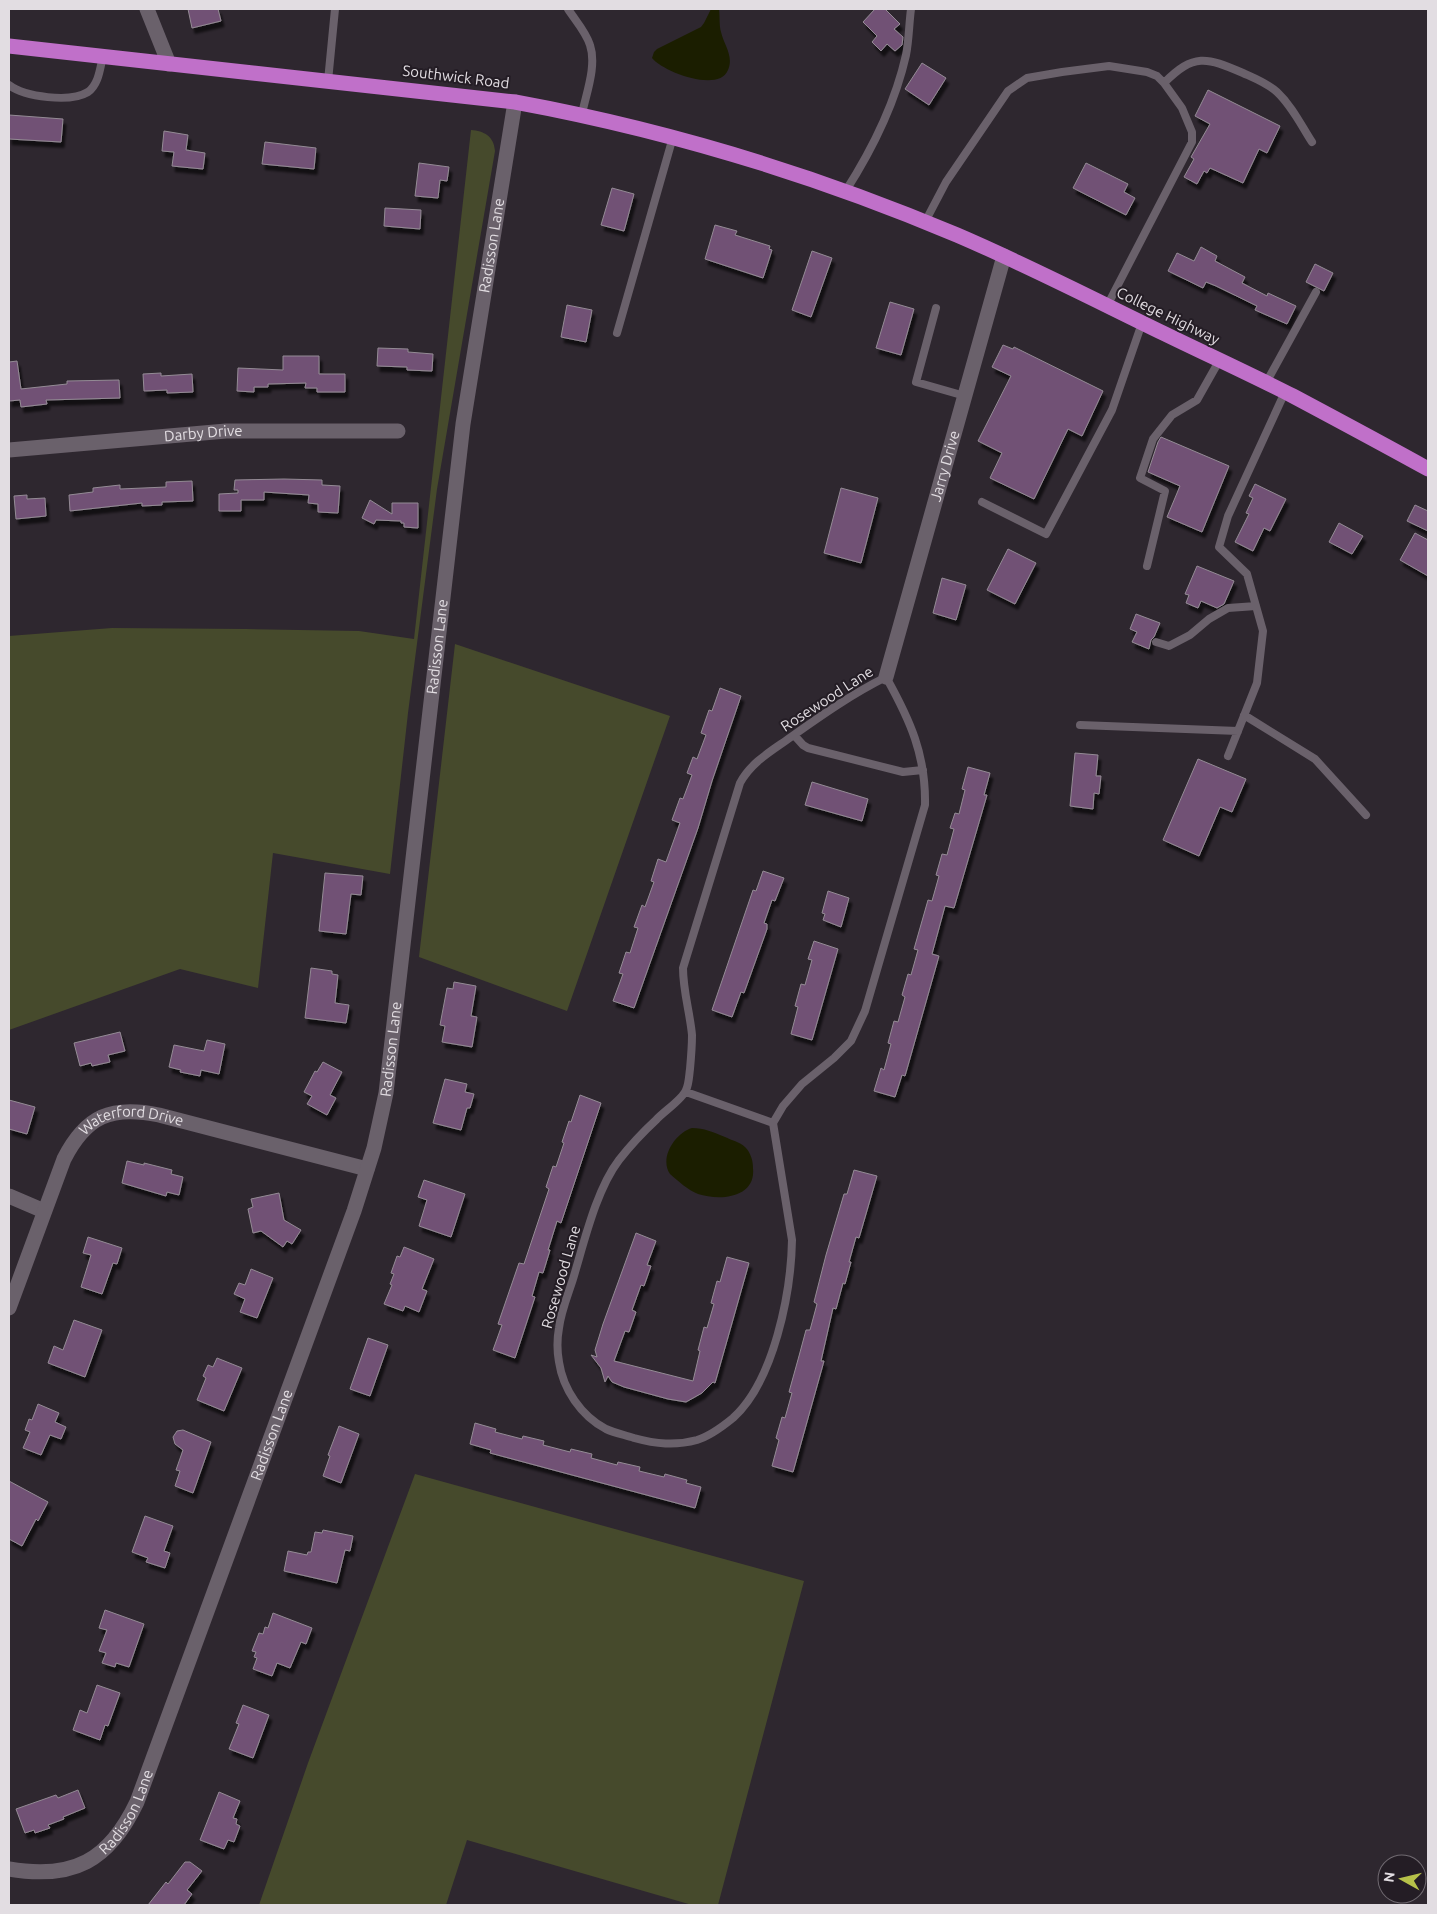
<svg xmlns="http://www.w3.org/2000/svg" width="1437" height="1914" font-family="Ubuntu,sans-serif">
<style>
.green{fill:#464a2c}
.water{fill:#1b1e00}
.building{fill:#715175;stroke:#948b95;filter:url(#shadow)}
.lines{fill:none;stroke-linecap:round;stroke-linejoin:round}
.lane{stroke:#6a616b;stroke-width:8}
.street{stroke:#6a616b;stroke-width:15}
.highway{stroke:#c070c9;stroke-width:15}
.labels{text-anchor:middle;stroke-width:4;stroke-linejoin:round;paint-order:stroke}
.street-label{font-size:15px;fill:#e2dde2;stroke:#241d25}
</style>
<defs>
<filter id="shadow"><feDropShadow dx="3" dy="5.5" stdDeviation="1" flood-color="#0009"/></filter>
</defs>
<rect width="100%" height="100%" fill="#2e272f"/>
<path class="green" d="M471,130C484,131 494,136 495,151L437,489L408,713L390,874L273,853L258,988L180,969L9,1030V636L112,628L245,629L359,631L414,639Z
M455,644L670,716L567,1011L419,957Z
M415,1474L804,1581L718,1905H692L467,1840L446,1905H259L308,1763Z"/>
<path class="water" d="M711,9H719C720,16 719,25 721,32C724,45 734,56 728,70C719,93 663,72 652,58L654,52L657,49L701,27L704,23Z
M692,1128C704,1128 713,1132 725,1137C731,1140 740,1142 745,1147C751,1153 753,1161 753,1168C756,1198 720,1201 698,1194C688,1190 678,1181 670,1174C659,1158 675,1133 692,1128Z"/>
<path class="building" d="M188,9H218L221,21L192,28Z
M875,9H885L900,24L894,29L903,37L902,45L895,51L887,44L881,51L872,42L877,36L863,22Z
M922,63L946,78L929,105L905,89Z
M1208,90L1280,126L1267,153L1259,149L1243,183L1210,168L1207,173L1204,171L1197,184L1184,177L1194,159L1191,157L1210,124L1195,116Z
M9,115L63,119L61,142L9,139Z
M164,131L188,135L186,150L205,153L203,169L172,166L174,152L162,151Z
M265,142L316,148L314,169L262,164Z
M419,163L449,167L447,181L440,180L438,198L415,196Z
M1086,163L1128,184L1124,192L1135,198L1126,215L1073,188Z
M612,188L634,194L624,231L601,225Z
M385,208L421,210L420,229L384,226Z
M715,225L737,231L735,235L770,246L769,249L772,250L763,278L705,259Z
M1201,247L1217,256L1215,261L1245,277L1242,283L1267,296L1268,293L1296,306L1287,324L1255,310L1257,306L1216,286L1206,282L1203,288L1168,271L1177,253L1194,261Z
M812,251L832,258L811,317L792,310Z
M1315,264L1333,273L1324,291L1306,282Z
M890,302L914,309L901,355L876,348Z
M567,305L592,310L586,342L561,337Z
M1003,345L1013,349L1014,347L1103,391L1082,436L1068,429L1034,499L990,478L1002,453L978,441L1011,376L992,367Z
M378,348L408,349V352L433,354L432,371L407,370V367L377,366Z
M283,356H319V374H345V392H317V388H305L306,383L268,384V387H254V392L237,391L238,368L283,370Z
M17,361L21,389L67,384V381L119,380L120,398L46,400L47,404L21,407L20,400L9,401V362Z
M161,373V376L192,374L193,392L167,393V390L144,391L143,374Z
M1161,437L1229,466L1202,532L1167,517L1180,486L1148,472L1158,442Z
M284,479L322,480V485L340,486L338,513L318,512V504L308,503L309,495L264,492V500H241V511H219V494L238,493V490H234L235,480Z
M192,481L193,501L162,502V505L142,506V503L70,511L69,495L93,492V488L120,485V489L166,487V482Z
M1255,484L1286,499L1270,531L1264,528L1253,551L1235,542L1249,514L1246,513L1253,498L1249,496Z
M841,488L878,498L861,563L824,553Z
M27,495V499L45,498L46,516L16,519L14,496Z
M370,500L392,514V503H418V528L404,527V523H401V521L376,520L374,524L362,518Z
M1415,505L1428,511V531L1407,521Z
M1339,523L1363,536L1352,554L1329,542Z
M1415,533L1428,540V576L1400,560Z
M1008,549L1036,563L1015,604L987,590Z
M1197,566L1234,581L1224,604L1217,608L1201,601L1198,608L1186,603L1189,595L1185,594Z
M942,578L966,585L956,620L933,613Z
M1136,614L1160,623L1154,637L1151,640L1149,649L1132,642L1137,632L1130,629Z
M720,688L741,696L712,781L698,828L634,1008L613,1001L623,974L619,973L626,952L630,953L638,928L634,927L642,905L645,907L654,882L651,881L658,859L666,862L680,823L672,820L680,798L683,799L692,775L687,773L693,757L697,759L706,735L701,733L709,710L712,711Z
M1075,753L1098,755L1096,776H1101L1099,794L1094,793L1093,809L1070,806Z
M1198,759L1246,779L1232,812L1220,807L1199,856L1163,840Z
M968,767L990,773L984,795H987L954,908L945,906L932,954L939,956L905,1076L902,1075L895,1097L874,1091L881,1068L884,1070L891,1044L888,1043L894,1021L898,1022L905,997L902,995L908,974L911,975L918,950L914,949L928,900L932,901L939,876L936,875L942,854L947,855L954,829L950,828L955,813L959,814L965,790L962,789Z
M812,782L868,799L862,821L805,805Z
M763,871L784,878L775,901L772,900L764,923L767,924V929L744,993L741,992L732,1017L712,1010L753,890L756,891Z
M325,873L363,876L361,895L351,894L346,934L319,931Z
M828,891L849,898L841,927L823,920L825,914L822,913Z
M814,941L838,949L812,1040L791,1034L798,1007L795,1006L801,984L805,985L812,960L808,959Z
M311,968L332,971V974L338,975L335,1003L349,1005L346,1023L305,1018Z
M454,982L476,986L471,1016L477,1017L472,1047L442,1042L445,1026L440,1025L447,988L453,989Z
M120,1032L125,1051L108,1055L110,1062L92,1066L91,1063L80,1066L74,1043Z
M207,1040L225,1044L219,1074L201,1070L200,1076L180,1072L181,1070L169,1067L174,1045L204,1051Z
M323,1062L342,1072L330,1095L336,1098L327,1115L307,1104L312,1096L304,1092L315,1071L317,1072Z
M445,1079L467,1084L465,1092L474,1094L470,1108H467L461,1130L433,1123Z
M580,1095L601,1103L561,1223L557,1221L548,1250H550L543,1273L539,1272L532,1296L535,1297L515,1358L493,1350L502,1325L498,1324L519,1263L524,1264L549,1189L546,1187L553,1166L556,1167L564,1143L562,1142L569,1121L571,1122Z
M9,1100L35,1107L27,1134L9,1129Z
M127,1161L144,1165V1163L172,1170L171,1174L183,1177L179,1195L167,1192L166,1196L122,1183Z
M854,1170L877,1176L859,1238L856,1237L849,1262H851L845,1284L843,1283L836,1309L833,1308L821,1361H824L793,1472L772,1466L779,1440L776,1438L782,1417L785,1418L792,1393L789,1392L799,1356L806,1330H810L817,1304L814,1302L826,1255L844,1194H847Z
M424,1180L465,1194L451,1237L419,1226L427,1200L418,1197Z
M279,1193L284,1220L301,1230L292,1244L287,1241L283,1247L261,1231L253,1233L248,1209L253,1207L251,1199Z
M636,1233L656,1241L647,1265L651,1266L644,1286L641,1285L632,1310L636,1312L629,1332L625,1331L614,1361L693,1381L700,1351L698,1350L704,1327L707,1328L714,1304L711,1303L717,1281L720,1282L727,1257L749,1263L715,1383L713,1382L702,1393L686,1402L668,1399L624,1387L612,1382L608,1376L605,1382L601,1368L591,1355L597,1357L595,1350L603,1324Z
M88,1237L122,1248L117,1264L113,1263L102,1294L81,1287L91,1255L83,1253Z
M404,1247L434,1259L422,1289L427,1291L419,1312L405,1306L403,1311L384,1304L392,1285L390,1284L394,1274L391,1273L397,1256L400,1257Z
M251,1269L273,1278L257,1318L240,1312L245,1299L234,1294L239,1283L245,1285Z
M74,1320L102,1330L85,1377L48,1363L54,1346L63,1350Z
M368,1338L388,1345L370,1396L350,1389Z
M217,1358L242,1368L224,1411L197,1400L206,1378L203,1376L208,1365L213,1367Z
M38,1404L59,1413L55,1422L66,1427L61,1439L50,1435L41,1455L23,1448L30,1432L25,1430L29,1419L32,1420Z
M475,1423L496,1429L495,1432L522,1439L523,1436L544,1441L543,1445L570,1452L571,1449L592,1454L591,1458L617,1465L618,1462L640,1467L639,1471L664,1477L665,1474L687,1480L686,1483L701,1487L695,1508L490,1453L491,1450L470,1444Z
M339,1426L359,1434L341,1483L323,1476L330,1456L328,1455Z
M183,1430L211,1442L193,1493L175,1486L180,1471L176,1470L183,1450L175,1444L173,1437L177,1431Z
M9,1481L48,1502L38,1521L36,1519L22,1546L9,1539Z
M145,1516L173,1526L164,1551L170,1553L165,1568L146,1562L148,1558L132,1552Z
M323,1530L353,1536L350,1551L345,1550L337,1583L284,1571L288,1551L307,1555L308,1552H311L315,1532L322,1533Z
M105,1610L144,1624L129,1667L116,1663L115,1667L102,1663L106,1653L99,1651L107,1630L99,1628Z
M273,1613L312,1628L306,1644L301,1642L290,1668L277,1663L272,1676L253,1669L257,1658L254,1657L256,1652L252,1651L259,1633L263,1634L265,1627L268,1628Z
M97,1685L120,1693L108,1726L105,1725L100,1740L73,1730L80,1710L87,1713Z
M243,1705L269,1715L253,1758L229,1749L239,1724L236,1723Z
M78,1790L85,1808L63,1817L64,1819L48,1825L50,1828L35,1833L34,1830L25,1833L16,1809L56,1795L58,1798Z
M219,1792L240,1801L233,1818L237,1819L236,1824L240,1826L234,1842L228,1840L224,1849L200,1840Z
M185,1862H190L202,1871L187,1890L192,1894L184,1905H148L166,1882L168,1884Z"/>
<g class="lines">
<path class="lane" d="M568,9C575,20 586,32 590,45C597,66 586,94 582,114
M328,81L335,9
M1164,83C1194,53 1206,57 1243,73C1254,78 1267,83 1277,92C1292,106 1301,125 1312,142
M9,85C25,97 70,103 88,92C99,84 100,68 103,56
M845,192C872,150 895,104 906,55C909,40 909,24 911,9
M925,222L946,182L1008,91L1027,78L1062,72L1109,66L1147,72L1157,76L1164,83L1182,108L1192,132V142L1107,306
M936,308L916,382L965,396
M617,333L673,137
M1266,383L1316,292
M982,502L1046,534L1112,410L1142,323
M1147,566L1165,491L1140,478L1153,439L1172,415L1197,400L1219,361
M1156,642L1169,646L1190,635L1209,619L1228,608L1256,606
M886,677C910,720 926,755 925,805L865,1011L851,1041L834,1058L802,1084L783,1106L773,1123L792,1240C791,1293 774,1381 733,1418C722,1427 710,1436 697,1440C675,1446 656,1444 634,1438C625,1435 615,1433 606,1429C581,1416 563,1389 559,1362C557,1351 557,1339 559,1328C561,1311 568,1295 573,1279C584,1243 596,1190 619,1160C630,1146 643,1132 656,1120C663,1112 683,1099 686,1090C689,1084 689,1076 690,1069C691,1058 692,1047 692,1035C690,1013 683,991 683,968L740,783C751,762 773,750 791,737C822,715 852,694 886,677Z
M1244,715L1315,759L1366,815
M1080,725L1238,731
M794,735L803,745L808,748L903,772L923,770
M1228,756L1257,683L1263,631L1247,574L1219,547L1228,516L1285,392
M686,1092L773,1123"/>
<g class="street">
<path d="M147,9L169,64"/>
<path id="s1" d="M9,450L226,431H398"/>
<path id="s2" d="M886,677L1004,256"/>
<path d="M9,1196L44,1211"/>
<path id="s3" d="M9,1308L64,1159C86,1116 111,1105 159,1115L367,1169"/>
<path id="s4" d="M9,1869C73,1880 109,1861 137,1802L354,1211L374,1148L386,1093L463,424L515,102"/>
</g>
<path class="highway" d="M9,46L515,102C667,130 815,175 957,235C1027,265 1095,300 1163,333C1206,354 1250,374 1293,396C1338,420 1383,444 1428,469"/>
</g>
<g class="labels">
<g class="street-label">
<text transform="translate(456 77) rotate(7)" y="5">Southwick Road</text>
<text dy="5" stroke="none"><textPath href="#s4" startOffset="1765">Radisson Lane</textPath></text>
<text transform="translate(1168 316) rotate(26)" y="5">College Highway</text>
<text dy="5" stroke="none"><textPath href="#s1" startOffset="195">Darby Drive</textPath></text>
<text dy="5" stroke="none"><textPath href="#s2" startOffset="219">Jarry Drive</textPath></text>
<text dy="5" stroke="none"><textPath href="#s4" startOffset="1360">Radisson Lane</textPath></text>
<text transform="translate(827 699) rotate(-33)" y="5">Rosewood Lane</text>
<text dy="5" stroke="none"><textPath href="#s4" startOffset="955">Radisson Lane</textPath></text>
<text dy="5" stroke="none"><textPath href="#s3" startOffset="245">Waterford Drive</textPath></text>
<text transform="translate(561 1277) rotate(-74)" y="5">Rosewood Lane</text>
<text dy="5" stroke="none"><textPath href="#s4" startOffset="550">Radisson Lane</textPath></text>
<text dy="5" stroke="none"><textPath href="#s4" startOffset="145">Radisson Lane</textPath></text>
</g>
</g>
<rect width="1437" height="1914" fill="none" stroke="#e2dde2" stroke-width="20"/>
<g transform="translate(1402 1879) rotate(278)"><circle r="24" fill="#241d25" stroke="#706a71"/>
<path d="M0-4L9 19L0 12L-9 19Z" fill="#b6c149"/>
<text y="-8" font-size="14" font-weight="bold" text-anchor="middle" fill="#e2dde2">N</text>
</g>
</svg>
